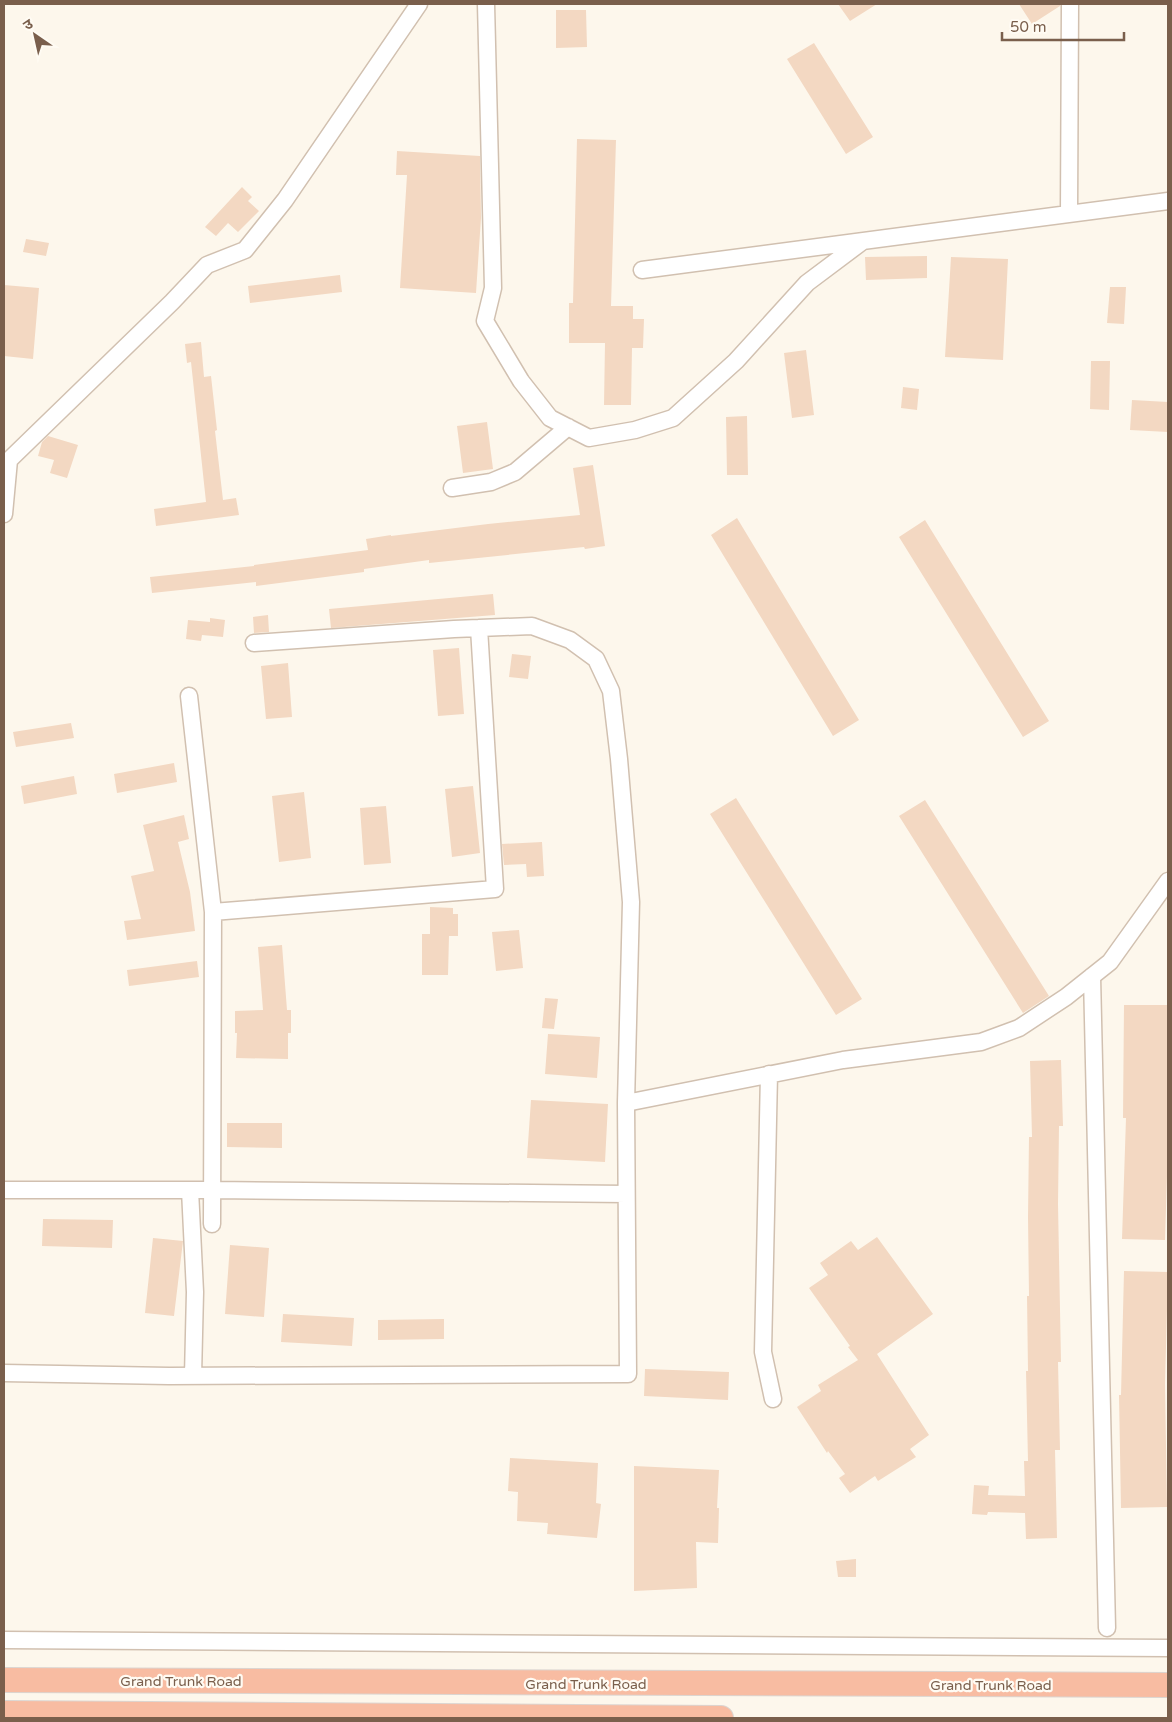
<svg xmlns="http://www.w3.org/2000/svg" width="1172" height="1722" font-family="'Varela Round','Noto Sans Devanagari',sans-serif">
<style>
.building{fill:#f3d8c2}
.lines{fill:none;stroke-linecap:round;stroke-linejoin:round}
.minor-casing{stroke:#d1c0b0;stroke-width:19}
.highway-casing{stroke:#dcd5d0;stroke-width:26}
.minor{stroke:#fff;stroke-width:16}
.highway{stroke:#f8bca2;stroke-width:24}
.labels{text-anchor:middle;stroke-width:4.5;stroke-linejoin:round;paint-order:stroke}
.street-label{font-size:14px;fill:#7a5f4c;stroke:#fffbf3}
</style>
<rect width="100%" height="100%" fill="#fdf7ec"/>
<path class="building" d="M838,4H877L850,21Z
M1019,4H1060V6L1032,24Z
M556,10H586L587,47L556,48Z
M814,43L873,137L846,154L787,59Z
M577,139L616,140L611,306H633V319H644L643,348H632L631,405H604L605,343H569V303H573Z
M397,151L480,156L481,218L476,293L400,288L407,175H396Z
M242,187L252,197L248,201L259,211L238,232L228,223L216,236L205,227Z
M26,239L49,243L46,256L23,252Z
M927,256V278L866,280L865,257Z
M951,257L1008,259L1003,360L945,357Z
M340,275L342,292L250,303L248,286Z
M4,285L39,288L33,359L4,356Z
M1110,287H1126L1124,324L1107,323Z
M201,342L204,377L211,376L217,430L215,431L223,500L236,498L239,515L156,526L154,509L206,502L191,362L187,363L185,344Z
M806,350L814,415L792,418L784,353Z
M1091,361H1110L1109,410L1090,409Z
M903,387L919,389L917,410L901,408Z
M1132,400L1168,402V432L1130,430Z
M747,416L748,475H727L726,417Z
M487,422L493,469L463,473L457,426Z
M48,436L78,445L67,478L50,473L54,460L38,456L42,442Z
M593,465L605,546L585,549L584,547L429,563V560L364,569V572L256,586V582L152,593L150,577L254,566V565L368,550L366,539L391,535V536L488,524L580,515L573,468Z
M737,518L859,720L833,736L711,535Z
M925,520L1049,721L1023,737L899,537Z
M493,594L495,615L331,628L329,609Z
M268,615L269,632L254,633L253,617Z
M210,618L225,620L223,637L202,635L201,641L186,639L188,620L210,622Z
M459,648L464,714L438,716L433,650Z
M512,654L531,656L528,679L509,677Z
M288,663L292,717L266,719L261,666Z
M71,723L74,738L16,747L13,732Z
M174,763L177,782L117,793L114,774Z
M74,776L77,794L24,804L21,786Z
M473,786L480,853L452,857L445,789Z
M304,792L311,858L279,862L272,796Z
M736,798L862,999L836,1015L710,814Z
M925,800L1049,996L1023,1013L899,816Z
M386,806L391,863L364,865L360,808Z
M184,815L189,839L178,842L190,892L195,931L127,940L124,921L141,919L131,876L154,871L143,825Z
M542,842L544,876L527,877L526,864L504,865L502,844Z
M430,907L453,908V914H458V936H449L448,975H422V934H430Z
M519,930L523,968L496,971L492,932Z
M282,945L287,1010H291V1033H288V1059L236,1058L237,1033H235V1011L263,1010L258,947Z
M197,961L199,977L129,986L127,970Z
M545,998L558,999L554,1029L542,1028Z
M1124,1005H1168V1144L1165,1240L1122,1239L1126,1118H1123Z
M548,1034L600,1037L597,1078L545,1074Z
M1061,1060L1063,1126H1059L1058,1204L1061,1362H1058L1060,1450H1055L1057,1538L1026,1539L1025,1513L988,1512L987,1515L972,1514L974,1485L989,1486L988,1495L1025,1496L1024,1461H1028L1026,1371H1028L1027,1296H1029L1028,1217L1029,1137H1032L1030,1061Z
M531,1100L608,1104L605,1162L527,1158Z
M227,1123H282V1148L227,1147Z
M43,1219L113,1220L112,1248L42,1246Z
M877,1237L933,1314L877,1354L929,1435L910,1449L916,1457L878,1481L875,1476L850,1493L839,1478L845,1474L828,1451L827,1453L797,1407L821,1391L818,1385L858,1360L848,1347L850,1346L809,1288L828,1275L820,1263L851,1241L858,1250Z
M153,1238L183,1241L174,1316L145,1313Z
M230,1245L269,1248L264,1317L225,1314Z
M1124,1271L1168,1272L1165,1384L1167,1507L1121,1508L1119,1395H1121Z
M283,1314L354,1318L352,1346L281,1342Z
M444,1319V1339L378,1340V1320Z
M645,1369L729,1372L728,1400L644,1396Z
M510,1458L598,1463L596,1503L601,1504L597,1538L547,1534L548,1523L517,1521L518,1492L508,1491Z
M634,1466L719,1470L717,1508H719L718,1543L696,1542L697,1588L634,1591Z
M856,1559V1577H838L836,1561Z"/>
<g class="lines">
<g class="minor-casing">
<path id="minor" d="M486,4L493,288L485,321L521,381L550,418L589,438L635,430L673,418L736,361L807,283L863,241
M1069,214L1070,4
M642,270L1168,201
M4,465L172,302L207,265L245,250L285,200L419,4
M452,488L491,482L515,472L568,427
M4,514L9,460
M189,696L213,912L212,1224
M213,912L495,889L479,628
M1092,976L1107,1628
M769,1074L763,1352L773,1399
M626,1103L843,1060L981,1042L1019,1028L1066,997L1110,962L1168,881
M5,1190H213L626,1194
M190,1190L195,1292L193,1376
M4,1373L169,1376L628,1374L626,1103L631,902L619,759L611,691L596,659L570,640L532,626L454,629L254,643
M4,1640L1168,1648"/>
</g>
<g class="highway-casing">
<path id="highway" d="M4,1680L1168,1685
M4,1713L721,1718"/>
</g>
<use href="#minor" class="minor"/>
<use href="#highway" class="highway"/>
</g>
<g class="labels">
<g class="street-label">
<text x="181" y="1686">Grand Trunk Road</text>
<text x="586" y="1689">Grand Trunk Road</text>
<text x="991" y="1690">Grand Trunk Road</text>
</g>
</g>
<rect width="1172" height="1722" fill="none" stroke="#7a5f4c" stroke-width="10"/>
<g transform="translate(35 35) rotate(326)" stroke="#fffbf3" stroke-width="4" paint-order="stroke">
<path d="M0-4L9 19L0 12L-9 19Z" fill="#7a5f4c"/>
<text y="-8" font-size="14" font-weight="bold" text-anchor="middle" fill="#7a5f4c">उ</text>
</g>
<path d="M1002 32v8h122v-8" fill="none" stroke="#7a5f4c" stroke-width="2.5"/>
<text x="1010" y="32" font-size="15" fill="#7a5f4c" stroke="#fffbf3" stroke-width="4" paint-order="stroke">50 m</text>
</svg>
